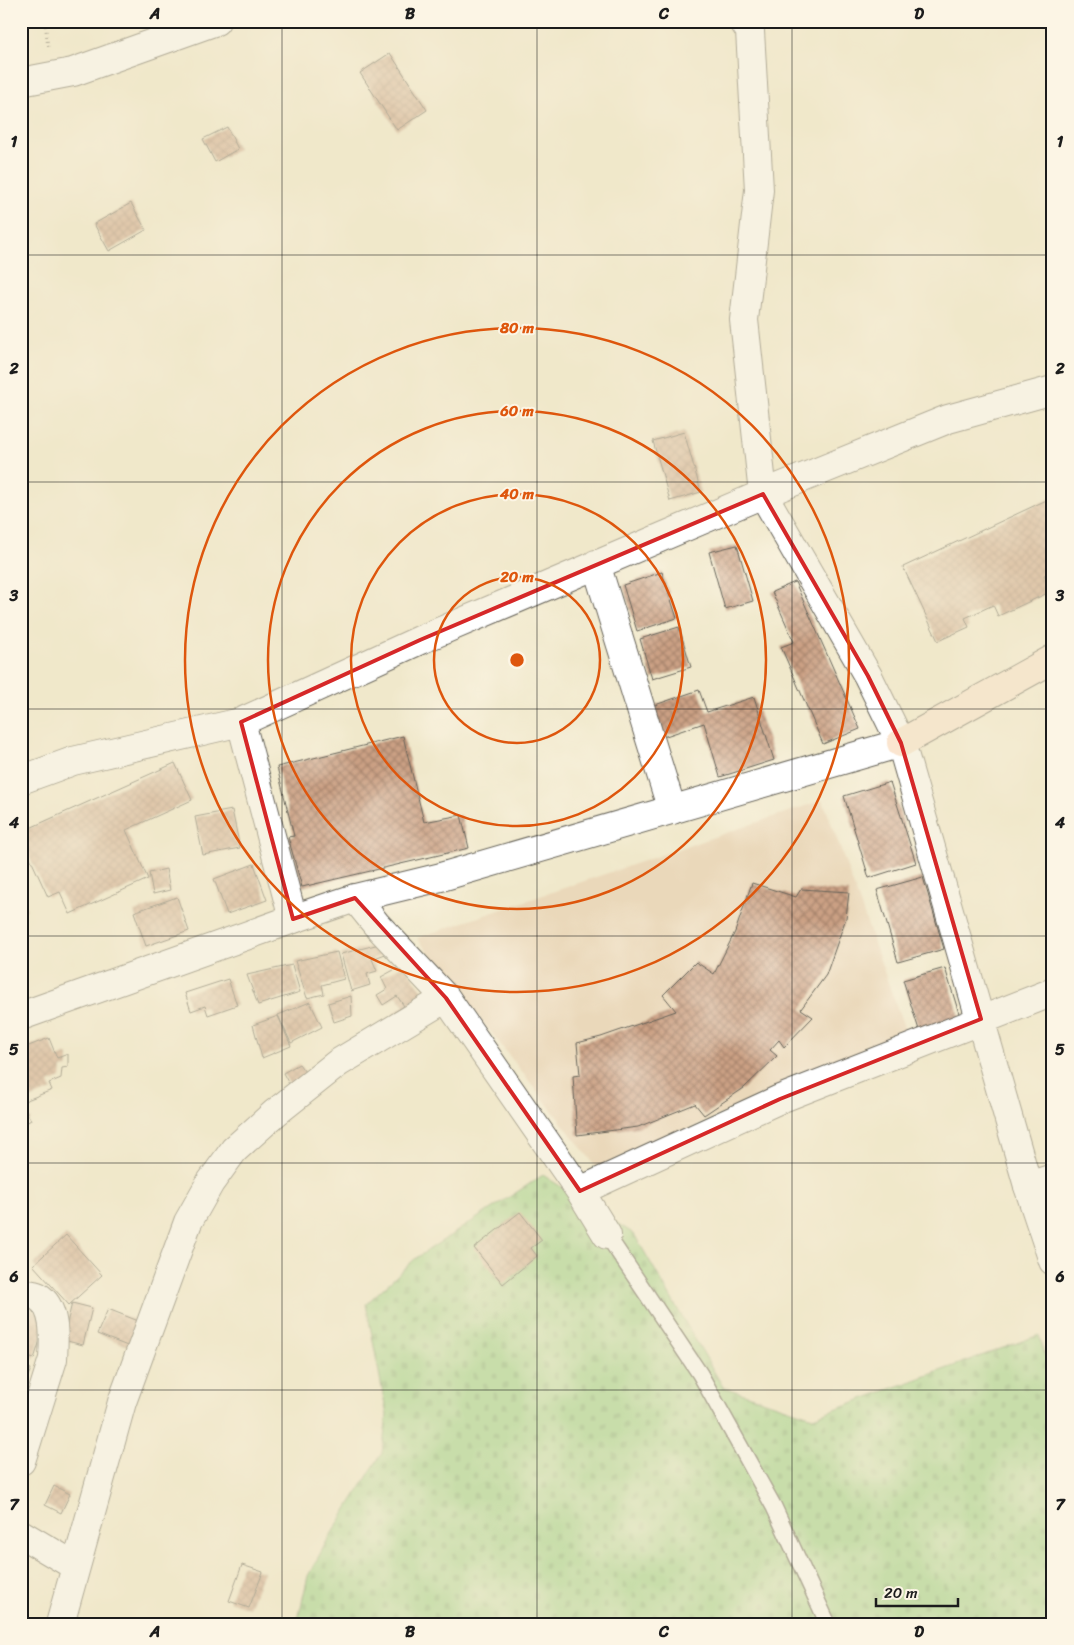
<svg xmlns="http://www.w3.org/2000/svg" width="1074" height="1645" font-family="Sriracha,sans-serif">
<style>
.built{fill:#ead8ba}
.cemetery{fill:url(#cemetery-stones);stroke:#5a7650}
.building{fill:url(#building-cross-hatch)}
.lines{fill:none;stroke-linecap:round;stroke-linejoin:round}
.service-casing{stroke:#666359;stroke-width:18}
.minor-casing{stroke:#666359;stroke-width:30}
.tertiary-casing{stroke:#666359;stroke-width:30}
.secondary-casing{stroke:#666359;stroke-width:30}
.path{stroke:#666359;stroke-width:3;stroke-dasharray:1 4;stroke-linecap:butt}
.service{stroke:#fff;stroke-width:15}
.minor{stroke:#fff;stroke-width:28}
.tertiary{stroke:#fff;stroke-width:28}
.secondary{stroke:#fbe5cf;stroke-width:28}
.marked{fill:none;stroke:#d62828;stroke-width:4;stroke-linejoin:round}
.grid{fill:none;stroke:#1c1c1c;stroke-width:1;stroke-opacity:0.55}
.ring{fill:none;stroke:#de560d;stroke-width:2.5}
.centre{fill:#de560d;stroke:#fcf5e5;stroke-width:2.5}
.ring-label{font-size:15px;text-anchor:middle;font-weight:bold;fill:#de560d;stroke:#fcf5e5;stroke-width:4;stroke-linejoin:round;paint-order:stroke}
.neatline{fill:none;stroke:#1c1c1c;stroke-width:2}
.grid-label{font-size:16px;text-anchor:middle;font-weight:bold;fill:#1c1c1c}
</style>
<defs>
<pattern id="cemetery-stones" width="16" height="16" patternUnits="userSpaceOnUse" patternTransform="scale(1.25)"><rect width="16" height="16" fill="#98d184"/><path d="M2 7V4a2 2 0 0 1 4 0v3zM10 15v-3a2 2 0 0 1 4 0v3z" fill="#82b371"/></pattern>
<pattern id="building-cross-hatch" width="8" height="8" patternUnits="userSpaceOnUse" patternTransform="scale(1.25)"><rect width="8" height="8" fill="#cba084"/><path d="M0 0l8 8M0 8l8-8" fill="none" stroke="#a4826b"/></pattern>
</defs>
<rect width="100%" height="100%" fill="#fcf5e5"/>
<filter id="ink" filterUnits="userSpaceOnUse"><feTurbulence type="fractalNoise" baseFrequency=".02" numOctaves="2"/><feDisplacementMap in="SourceGraphic" scale="10" xChannelSelector="R" yChannelSelector="G"/><feConvolveMatrix kernelMatrix="1 2 1 2 8 2 1 2 1" color-interpolation-filters="sRGB"/></filter>
<filter id="wash" filterUnits="userSpaceOnUse"><feTurbulence type="fractalNoise" baseFrequency=".0096" numOctaves="4" result="noise"/><feDisplacementMap in="SourceGraphic" scale="20" xChannelSelector="R" yChannelSelector="G"/><feGaussianBlur stdDeviation="1.12" result="paint"/><feColorMatrix in="noise" values="0 0 0 0 0 0 0 0 0 0 0 0 0 0 0 0 0 1.4 0 .05"/><feComposite in="paint" operator="in"/></filter>
<g filter="url(#wash)">
<rect width="100%" height="100%" fill="#f0e8cb"/>
<path class="built" d="M823,800L906,1033L598,1169L417,938Z"/>
<path class="cemetery" d="M543,1175L634,1234L723,1387L813,1417L1039,1335L1053,1383V1624H297L308,1576L327,1541L382,1453L387,1415L366,1304L416,1258Z"/>
<g id="blocks">
<path class="building" d="M390,53L427,110L397,130L360,73Z
M227,127L238,149L215,162L203,139Z
M131,203L146,230L109,251L94,224Z
M684,432L701,492L670,501L653,441Z
M1053,497V571L1044,575L1052,591L998,616L993,605L965,618L969,627L938,641L903,567Z
M737,545L753,601L725,609L709,552Z
M662,572L677,618L637,631L623,585Z
M795,582L860,729L823,744L781,647L794,642L772,592Z
M679,627L691,667L652,679L640,639Z
M699,690L707,712L754,697L774,760L720,777L704,723L663,737L652,706Z
M403,736L424,822L461,815L469,848L302,887L288,837L294,836L277,767Z
M175,763L192,800L126,830L148,879L70,914L60,892L48,897L21,838V832Z
M890,782L916,863L869,878L844,796Z
M232,810L240,848L203,855L195,817Z
M254,864L267,900L227,914L214,879Z
M166,869L170,890L153,894L149,873Z
M923,877L944,949L898,962L877,890Z
M752,883L796,897L801,889L849,892L846,918L826,975L801,1009L813,1017L784,1047L779,1040L770,1050L777,1056L744,1088L704,1115L695,1104L638,1127L577,1135L573,1076L580,1075L577,1043L601,1037L676,1011L663,995L696,962L714,974L735,932Z
M177,897L189,931L146,946L134,912Z
M21,902L27,909L21,914Z
M383,943L388,953L372,959L377,971L367,974L370,985L351,991L341,954Z
M337,952L344,979L322,985L324,994L307,998L295,961Z
M292,965L300,992L258,1005L247,975Z
M403,965L433,1003L400,1024L393,1013L404,1006L397,996L383,1005L377,995L387,989L381,977Z
M945,968L961,1020L920,1033L903,980Z
M228,979L237,1005L208,1015L205,1006L191,1011L185,993Z
M351,996L352,1016L334,1022L328,1003Z
M310,1002L322,1027L291,1043L278,1015Z
M278,1016L291,1046L262,1058L253,1025Z
M49,1038L57,1058L68,1054V1067L62,1068L61,1078L49,1083L52,1090L22,1102L21,1049Z
M299,1064L308,1076L290,1086L283,1073Z
M21,1102L31,1120L21,1126Z
M520,1212L542,1240L531,1248L537,1256L503,1284L474,1248Z
M66,1235L102,1275L69,1305L33,1265Z
M72,1303L92,1308L83,1345L63,1340Z
M21,1306L48,1315L34,1359L21,1355Z
M108,1309L141,1322L130,1347L97,1334Z
M21,1364L31,1369L24,1386L21,1385Z
M21,1388L28,1391L21,1407Z
M54,1486L70,1494L61,1513L45,1505Z
M242,1565L263,1572L249,1608L229,1601Z
M21,1618L47,1621V1624H21Z"/>
</g>
</g>
<g filter="url(#ink)">
<use href="#blocks" fill-opacity="0" stroke="#666359" stroke-width="1"/>
<g class="lines">
<g class="service-casing">
<path id="service" d="M607,1235L700,1374L774,1507L828,1624"/>
</g>
<g class="minor-casing">
<path id="minor" d="M596,564L672,810
M241,722L293,919
M355,898L376,924L446,998L580,1191L607,1235
M1028,1186L1053,1178
M580,1191L780,1099L1053,992
M21,1293C26,1294 33,1294 37,1296C57,1307 54,1340 53,1359L21,1461
M21,1534L75,1566
M60,1624L122,1402L188,1222L210,1183L234,1150L275,1113L338,1063L446,998"/>
</g>
<g class="tertiary-casing">
<path id="tertiary" d="M743,21L750,31L759,190L744,320L763,494L868,676L901,743L1028,1186L1053,1261
M21,82L73,72L216,21
M21,780L73,761L241,722L420,640L763,494L948,419L1053,390
M21,1016L293,919L355,898L441,877L901,743"/>
</g>
<g class="secondary-casing">
<path id="secondary" d="M901,743L1053,659"/>
</g>
<path class="path" d="M45,21L48,48"/>
<use href="#service" class="service"/>
<use href="#minor" class="minor"/>
<use href="#tertiary" class="tertiary"/>
<use href="#secondary" class="secondary"/>
</g>
</g>
<path d="M0 0H1074V1645H0ZM763,494L868,676L901,743L981,1019L780,1099L580,1191L446,998L355,898L293,919L241,722L420,640Z" fill="#f0e8cb" fill-opacity=".55" fill-rule="evenodd"/>
<path class="marked" d="M763,494L868,676L901,743L981,1019L780,1099L580,1191L446,998L355,898L293,919L241,722L420,640Z"/>
<path class="grid" d="M282,21V1624M537,21V1624M792,21V1624M21,255H1053M21,482H1053M21,709H1053M21,936H1053M21,1163H1053M21,1390H1053"/>
<g class="ring">
<circle cx="517" cy="660" r="83"/>
<circle cx="517" cy="660" r="166"/>
<circle cx="517" cy="660" r="249"/>
<circle cx="517" cy="660" r="332"/>
</g>
<circle cx="517" cy="660" r="8" class="centre"/>
<g class="ring-label">
<text x="517" y="333">80 m</text>
<text x="517" y="416">60 m</text>
<text x="517" y="499">40 m</text>
<text x="517" y="582">20 m</text>
</g>
<rect width="1074" height="1645" fill="none" stroke="#fcf5e5" stroke-width="55"/>
<path d="M876 1598v8h82v-8" fill="none" stroke="#1c1c1c" stroke-width="2.5"/>
<text x="884" y="1598" font-size="15" fill="#1c1c1c" stroke="#fcf5e5" stroke-width="4" paint-order="stroke">20 m</text>
<rect x="28" y="28" width="1018" height="1590" class="neatline"/>
<g class="grid-label">
<text x="155" y="19">A</text>
<text x="410" y="19">B</text>
<text x="664" y="19">C</text>
<text x="919" y="19">D</text>
<text x="14" y="147">1</text>
<text x="1060" y="147">1</text>
<text x="14" y="374">2</text>
<text x="1060" y="374">2</text>
<text x="14" y="601">3</text>
<text x="1060" y="601">3</text>
<text x="14" y="828">4</text>
<text x="1060" y="828">4</text>
<text x="14" y="1055">5</text>
<text x="1060" y="1055">5</text>
<text x="14" y="1282">6</text>
<text x="1060" y="1282">6</text>
<text x="14" y="1510">7</text>
<text x="1060" y="1510">7</text>
<text x="155" y="1637">A</text>
<text x="410" y="1637">B</text>
<text x="664" y="1637">C</text>
<text x="919" y="1637">D</text>
</g>
</svg>
